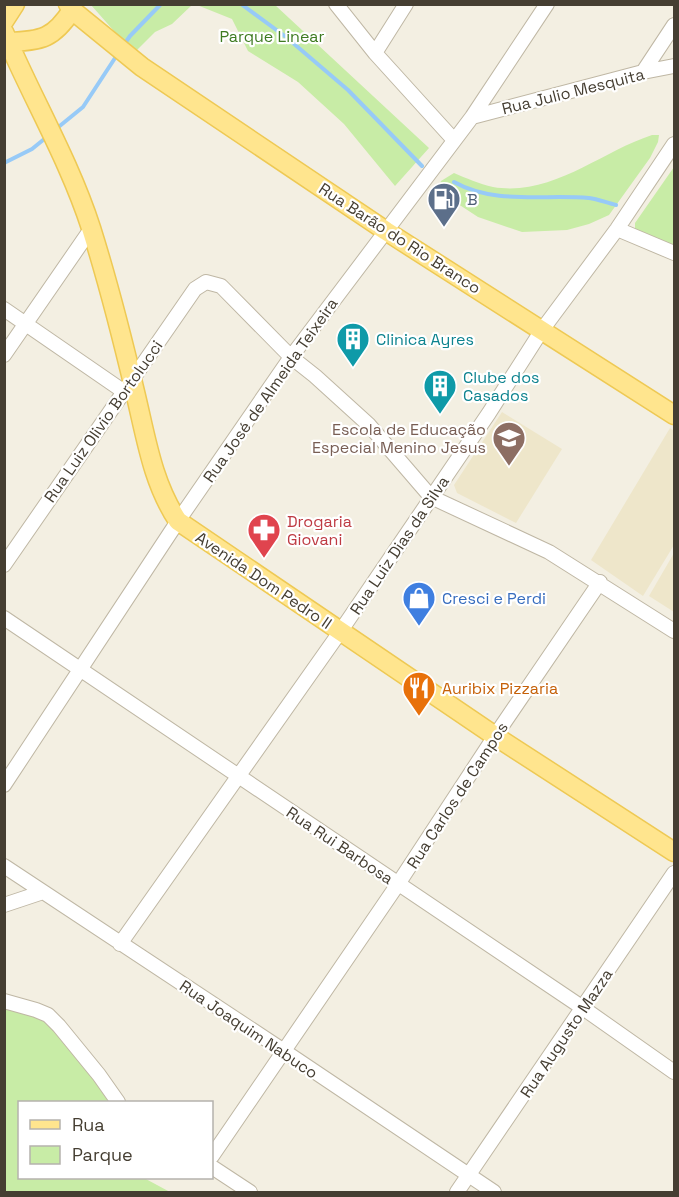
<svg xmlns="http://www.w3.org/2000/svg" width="679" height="1197" font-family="'Space Grotesk',sans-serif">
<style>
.education{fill:#eee6ca}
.green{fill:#c8eca6}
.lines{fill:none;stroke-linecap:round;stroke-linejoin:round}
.stream{stroke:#97caf7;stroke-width:4}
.minor-casing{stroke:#bfb7a4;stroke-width:16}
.major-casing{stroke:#eec954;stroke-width:21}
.minor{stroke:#fff;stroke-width:14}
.major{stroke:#ffe58e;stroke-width:18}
.labels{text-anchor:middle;stroke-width:4.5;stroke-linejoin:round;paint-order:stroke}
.park-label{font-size:16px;fill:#3e7b21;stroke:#fff}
.street-label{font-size:16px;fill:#453e32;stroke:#fff}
.service-label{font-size:16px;fill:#4e5e75;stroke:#fff;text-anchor:start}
.culture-label{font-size:16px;fill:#0d838f;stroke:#fff;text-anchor:start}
.education-label{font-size:16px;fill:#785e54;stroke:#fff;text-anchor:end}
.health-label{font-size:16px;fill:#be3a42;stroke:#fff;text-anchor:start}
.shop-label{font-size:16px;fill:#366cbe;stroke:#fff;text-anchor:start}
.food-label{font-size:16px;fill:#c56008;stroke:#fff;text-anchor:start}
</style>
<rect width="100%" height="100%" fill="#f3efe2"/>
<path class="education" d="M502,412L562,449L516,523L457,493L454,485Z
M670,428L674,431V545L643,596L591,560Z
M674,553V612L649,596Z"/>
<path class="green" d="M91,5H192L172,24L155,32L136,51L114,31Z
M197,5H275L429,148L395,186L344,124L298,82L248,51L232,19Z
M652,135H659L658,142L650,158L609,215L589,224L567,230L522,232L478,217L452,200L436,194L441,181L454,173C466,178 479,184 493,187C552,197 600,152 652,135Z
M674,167V247L635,231V223Z
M5,1008L33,1016L57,1028L109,1102H20V1178H144L170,1192H5Z"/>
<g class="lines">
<path class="stream" d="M241,4L286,37L348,90L422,166
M123,46L130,36L161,4
M56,129L83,107L117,55
M4,163L32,149L48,136
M454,182C495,205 545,194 589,198C598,199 607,203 616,205"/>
<g class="minor-casing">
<path id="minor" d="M336,4L375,53L453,139
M375,53L406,4
M643,72L674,25
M472,117L643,72L674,66
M617,229L674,253
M4,309L123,391
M4,355L91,229
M4,565L195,289L206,282L221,286L291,357L315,376L369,425L431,497L549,552L674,631
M4,618L583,1008L674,1072
M4,785L178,521L291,357L472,117L547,4
M4,866L284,1051L494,1192
M4,905L43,892
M120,944L340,632L489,413L542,330L617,229L674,144
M4,1001L36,1010L48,1015L59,1026L99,1075L118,1102
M212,1156L398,884L495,736L600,582
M212,1167L250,1192
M457,1192L674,873"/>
</g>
<g class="major-casing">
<path id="major" d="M68,4L72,10L142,67L386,231L674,415
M4,21L15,4
M4,32C32,98 69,160 91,228C108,282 122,337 135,392C146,437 152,482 178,521L495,736L674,852
M9,42C42,41 54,38 72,10"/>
</g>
<use href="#minor" class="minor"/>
<use href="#major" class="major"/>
</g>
<defs>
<g id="fuel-pin" transform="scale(1.725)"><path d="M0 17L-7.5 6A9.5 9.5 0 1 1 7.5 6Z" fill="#5c6f8a" stroke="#fff"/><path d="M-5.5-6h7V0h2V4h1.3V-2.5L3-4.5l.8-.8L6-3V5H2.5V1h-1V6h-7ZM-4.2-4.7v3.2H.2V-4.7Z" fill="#fff"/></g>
<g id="building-pin" transform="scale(1.725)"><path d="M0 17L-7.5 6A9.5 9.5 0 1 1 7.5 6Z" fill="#0f9aa8" stroke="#fff"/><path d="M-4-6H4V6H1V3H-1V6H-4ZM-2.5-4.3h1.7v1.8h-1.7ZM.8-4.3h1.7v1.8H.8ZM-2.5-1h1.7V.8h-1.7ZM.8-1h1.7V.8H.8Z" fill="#fff"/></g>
<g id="school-pin" transform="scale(1.725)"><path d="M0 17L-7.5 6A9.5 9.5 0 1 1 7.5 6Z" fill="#8d6e63" stroke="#fff"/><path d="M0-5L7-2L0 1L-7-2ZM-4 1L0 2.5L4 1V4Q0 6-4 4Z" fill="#fff"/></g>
<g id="pharmacy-pin" transform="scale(1.725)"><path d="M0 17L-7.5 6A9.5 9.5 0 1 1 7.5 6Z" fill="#e0444e" stroke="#fff"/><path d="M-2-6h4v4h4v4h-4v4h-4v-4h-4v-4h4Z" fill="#fff"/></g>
<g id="shop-pin" transform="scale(1.725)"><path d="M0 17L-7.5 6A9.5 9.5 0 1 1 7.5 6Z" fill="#3f7fe0" stroke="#fff"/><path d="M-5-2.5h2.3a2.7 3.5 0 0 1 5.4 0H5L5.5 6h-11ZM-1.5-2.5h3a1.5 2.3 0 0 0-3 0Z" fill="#fff"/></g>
<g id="restaurant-pin" transform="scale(1.725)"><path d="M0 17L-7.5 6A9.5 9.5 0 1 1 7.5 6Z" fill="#e8710a" stroke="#fff"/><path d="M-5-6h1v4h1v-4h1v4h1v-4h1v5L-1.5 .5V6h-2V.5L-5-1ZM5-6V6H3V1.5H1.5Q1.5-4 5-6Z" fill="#fff"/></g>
</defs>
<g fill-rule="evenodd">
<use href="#fuel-pin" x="444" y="199"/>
<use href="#building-pin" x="353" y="339"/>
<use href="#building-pin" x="440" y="386"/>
<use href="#school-pin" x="509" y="438"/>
<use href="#pharmacy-pin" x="264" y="530"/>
<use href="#shop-pin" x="419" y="598"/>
<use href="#restaurant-pin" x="419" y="688"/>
</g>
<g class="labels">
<g class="park-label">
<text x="272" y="42">Parque Linear</text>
</g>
<g class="street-label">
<text transform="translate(573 91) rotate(-14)" y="6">Rua Julio Mesquita</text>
<text transform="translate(400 238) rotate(33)" y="6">Rua Barão do Rio Branco</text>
<text transform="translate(270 390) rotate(-55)" y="6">Rua José de Almeida Teixeira</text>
<text transform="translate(103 421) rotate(-55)" y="6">Rua Luiz Olivio Bortolucci</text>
<text transform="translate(399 545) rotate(-56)" y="6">Rua Luiz Dias da Silva</text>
<text transform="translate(264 580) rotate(34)" y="6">Avenida Dom Pedro II</text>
<text transform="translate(457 795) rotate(-57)" y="6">Rua Carlos de Campos</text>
<text transform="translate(340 845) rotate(34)" y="6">Rua Rui Barbosa</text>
<text transform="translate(249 1029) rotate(34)" y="6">Rua Joaquim Nabuco</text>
<text transform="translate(566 1033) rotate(-56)" y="6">Rua Augusto Mazza</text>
</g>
<g class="service-label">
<text x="467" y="205">B</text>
</g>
<g class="culture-label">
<text x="376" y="345">Clinica Ayres</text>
<text x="463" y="383">Clube dos<tspan x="463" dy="18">Casados</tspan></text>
</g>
<g class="education-label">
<text x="486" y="435">Escola de Educação<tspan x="486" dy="18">Especial Menino Jesus</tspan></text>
</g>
<g class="health-label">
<text x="287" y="527">Drogaria<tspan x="287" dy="18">Giovani</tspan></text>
</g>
<g class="shop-label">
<text x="442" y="604">Cresci e Perdi</text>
</g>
<g class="food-label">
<text x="442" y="694">Auribix Pizzaria</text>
</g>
</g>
<rect width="679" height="1197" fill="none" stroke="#453e32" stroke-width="12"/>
<rect x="18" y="1101" width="195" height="78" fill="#ffffff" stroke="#b5b2ad" stroke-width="1.5"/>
<rect x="30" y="1120" width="30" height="9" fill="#ffe58e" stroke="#b5b2ad" stroke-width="1.5"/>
<text x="72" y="1131" font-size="18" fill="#453e32">Rua</text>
<rect x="30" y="1146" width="30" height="18" fill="#c8eca6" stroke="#b5b2ad" stroke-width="1.5"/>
<text x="72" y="1161" font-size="18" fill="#453e32">Parque</text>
</svg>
